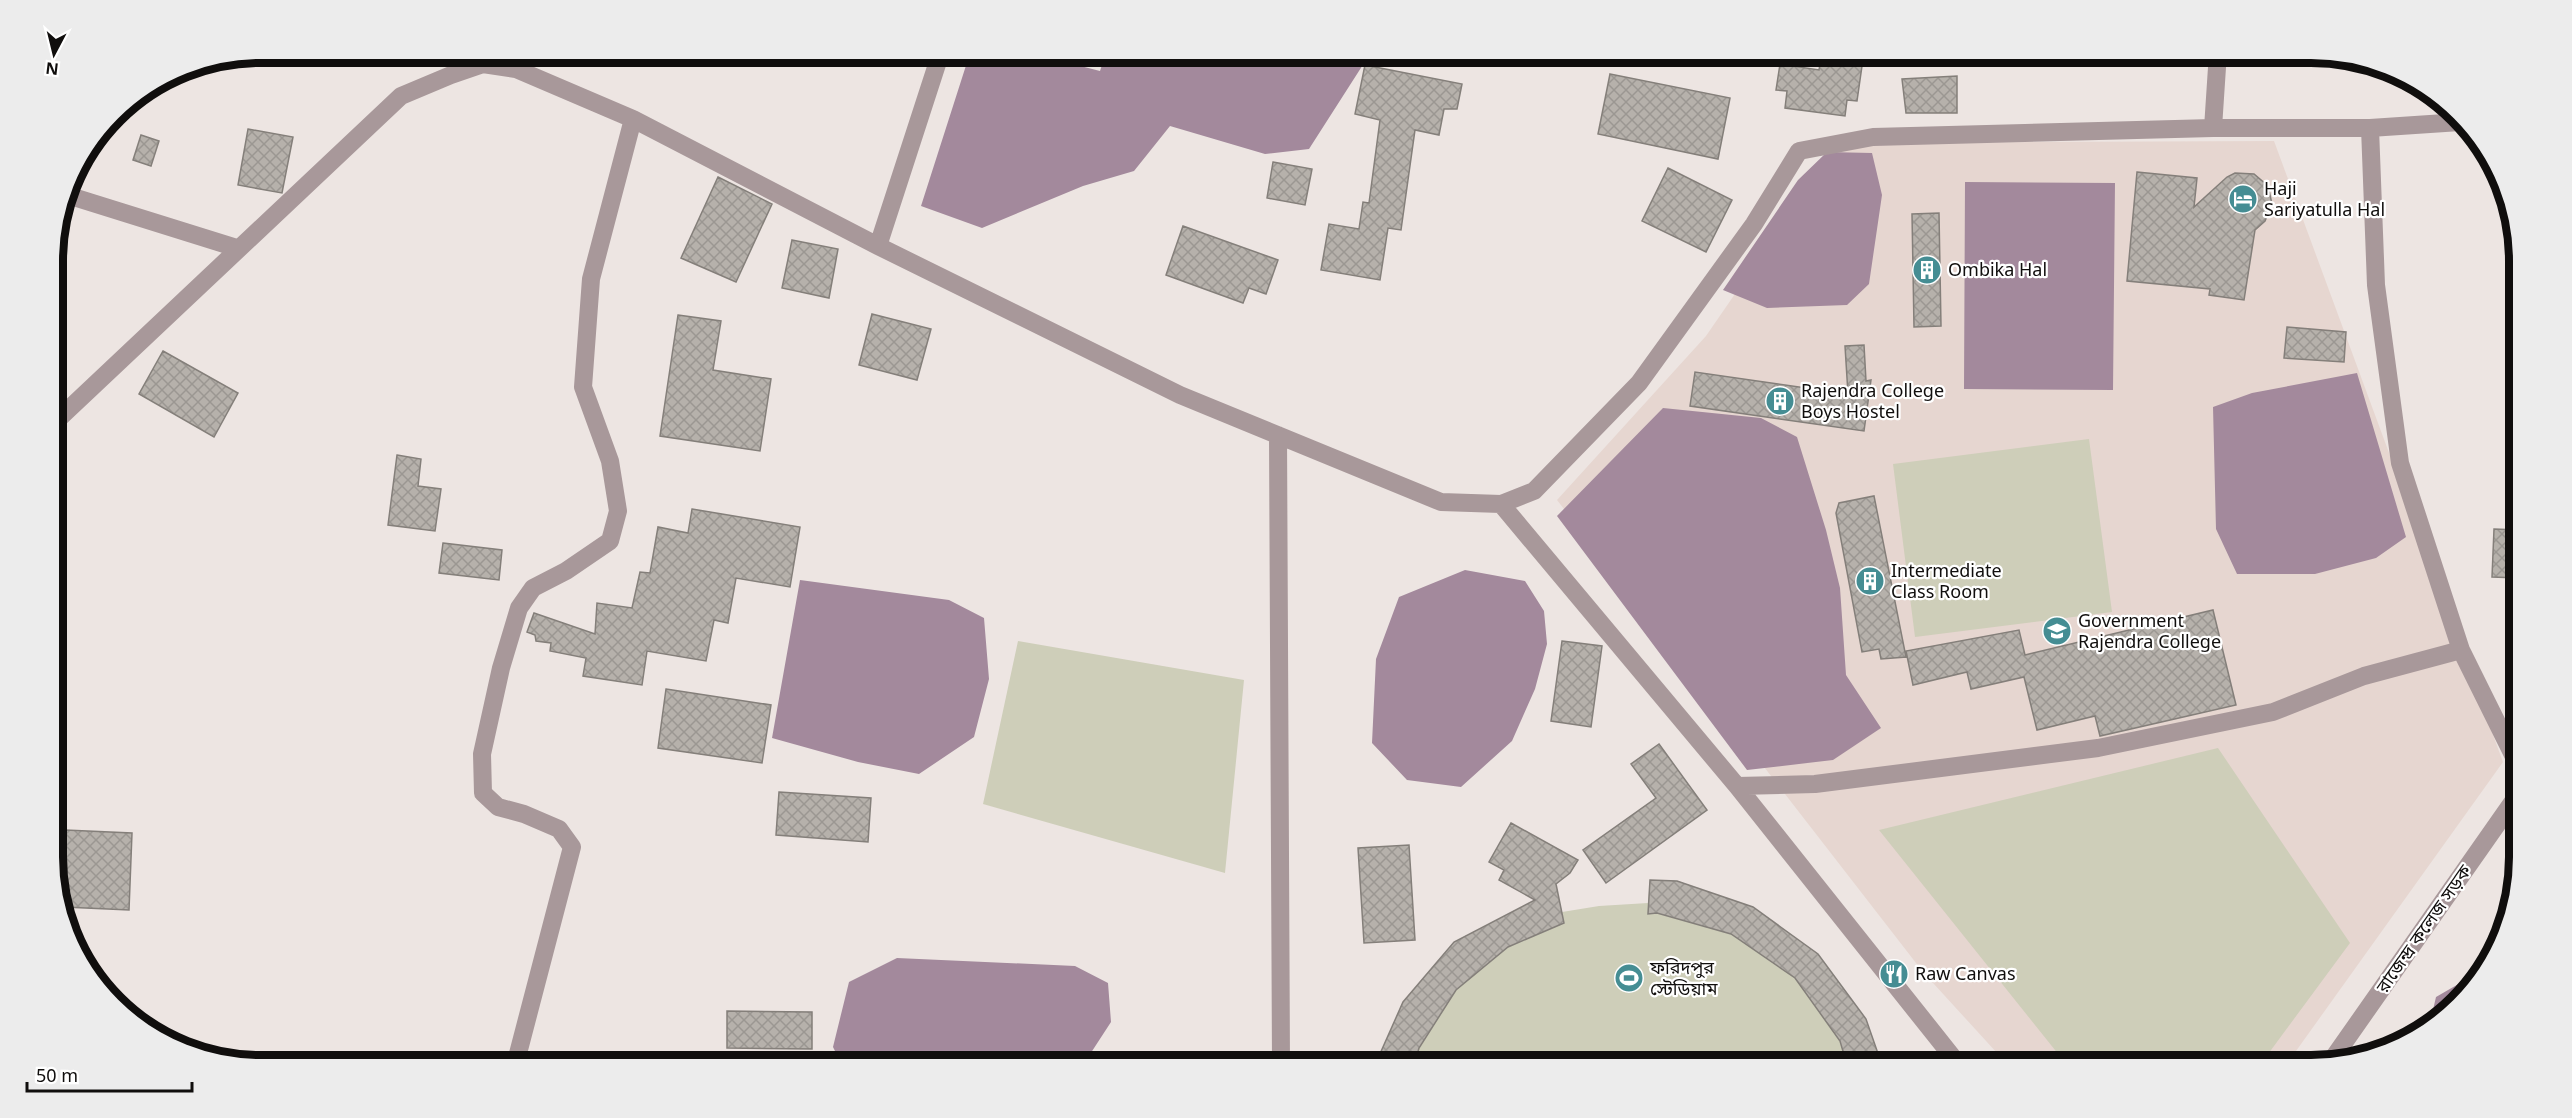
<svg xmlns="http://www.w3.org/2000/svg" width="2572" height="1118" font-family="'Noto Sans','Noto Sans Bengali',sans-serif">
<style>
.built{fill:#e6d6d0}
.green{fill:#ceceb9}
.water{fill:#a3899c}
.building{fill:url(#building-cross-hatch);stroke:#847f7a;stroke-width:1.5}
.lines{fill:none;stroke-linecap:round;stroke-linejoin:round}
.minor{stroke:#a8989a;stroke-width:18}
.labels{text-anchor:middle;stroke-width:4.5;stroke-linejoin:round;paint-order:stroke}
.poi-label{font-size:18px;fill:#100e0d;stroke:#fff;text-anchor:start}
.street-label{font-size:18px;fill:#100e0d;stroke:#fff}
.rim{fill:none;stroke:#100e0d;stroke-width:8}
</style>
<defs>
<pattern id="building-cross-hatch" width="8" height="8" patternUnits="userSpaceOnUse" patternTransform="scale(1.5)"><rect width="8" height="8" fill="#b6b1ab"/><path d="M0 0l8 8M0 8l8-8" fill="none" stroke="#9b9792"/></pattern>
</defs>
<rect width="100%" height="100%" fill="#ede5e2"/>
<path class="built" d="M2274,141L2503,762L2286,1065H2008L1923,972L1557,500L1706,336L1839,143Z"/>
<path class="green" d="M2089,439L2112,612L1915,637L1893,464Z
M1018,641L1244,680L1225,873L983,804Z
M2218,748L2350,943L2260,1065H2067L1879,830Z
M1650,880L1677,881L1753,907L1818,954L1866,1019L1882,1065H1375L1403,1002L1454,942L1557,889L1562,912L1599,906L1648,903Z"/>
<path class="water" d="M970,53H1030L1100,71L1106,53H1367L1366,60L1309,149L1265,154L1170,126L1134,171L1083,186L982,228L921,206Z
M1827,152L1872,153L1882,195L1869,284L1847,305L1767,308L1723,290L1798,180Z
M1965,182L2115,183L2113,390L1964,389Z
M2357,373L2406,537L2376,558L2315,574H2237L2216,529L2213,407L2252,393Z
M1663,408L1761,418L1797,437L1826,530L1840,588L1846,675L1881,728L1833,760L1747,770L1557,516Z
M1465,570L1525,581L1544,611L1547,644L1535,689L1512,741L1461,787L1407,780L1372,743L1376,659L1399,597Z
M800,580L949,600L984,618L989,679L974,737L919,774L858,762L772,738Z
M897,958L1075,966L1108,983L1111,1022L1083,1065H842L833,1047L849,982Z
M2474,975L2437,1023L2429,1027L2436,997Z"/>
<path class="building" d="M1822,52H1864L1857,101L1847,100L1845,116L1785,108L1787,91L1776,90L1780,64L1819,70Z
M1365,65L1462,84L1457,109H1444L1439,135L1415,130L1401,230L1388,228L1380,280L1321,270L1329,224L1359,229L1363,202L1369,203L1380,120L1355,114Z
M1610,74L1730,98L1718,159L1598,134Z
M1957,76V113H1906L1902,79Z
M248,129L293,137L282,193L238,185Z
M141,135L159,141L151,166L133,160Z
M1273,162L1312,169L1305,205L1267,198Z
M1668,168L1732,200L1706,252L1642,221Z
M2137,172L2197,178L2194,207L2227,177L2235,173L2254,174L2268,186L2272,204L2265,221L2255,230L2244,300L2209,295L2210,289L2127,281Z
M718,177L772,204L736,282L681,258Z
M1939,213L1941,326L1914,327L1912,214Z
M1183,226L1278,260L1266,294L1249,288L1243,303L1166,275Z
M792,240L838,249L829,298L782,288Z
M872,314L931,329L917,380L859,365Z
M678,315L721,321L713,370L771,379L760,451L660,436Z
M2287,327L2346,332L2344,362L2284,358Z
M1864,345L1866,381L1871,380L1864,431L1690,406L1695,372L1848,394L1845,346Z
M163,351L238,393L214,437L139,394Z
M397,455L421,459L418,486L441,489L435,531L388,525Z
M1874,496L1906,657L1881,659L1879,649L1862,652L1836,513L1839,503Z
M692,509L800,527L790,587L736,578L728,623L714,620L706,661L647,651L642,685L583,676L586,658L550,651L551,643L536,641L535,635L527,632L534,613L595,634L597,603L632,608L640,572L650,573L658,527L688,533Z
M2494,529L2519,530V578L2492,577Z
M443,543L502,550L499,580L439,573Z
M2213,610L2236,705L2100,736L2095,716L2037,730L2024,677L1971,689L1967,672L1913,685L1906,651L2019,630L2025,655Z
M1562,641L1602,646L1591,727L1551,721Z
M666,689L771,705L762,763L658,748Z
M1659,744L1707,810L1606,883L1583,850L1656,798L1631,764Z
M779,792L871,798L868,842L776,835Z
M1511,823L1578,860L1570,873L1556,884L1564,923L1508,947L1456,990L1419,1048L1414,1065H1375L1403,1002L1454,942L1535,900L1499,880L1504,870L1489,862Z
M65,830L132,833L129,910L64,907Z
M1409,845L1415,940L1364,943L1358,848Z
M1650,880L1677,881L1753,907L1818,954L1866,1019L1882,1065H1847L1840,1041L1795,978L1731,934L1657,913L1648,914Z
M727,1011L812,1012V1049L727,1048Z"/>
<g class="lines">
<path class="minor" d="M2460,122L2370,128L2376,285L2400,463L2461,650L2519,767
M2213,128L2218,52
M67,195L237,248
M878,246L941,52
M53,424L401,96L451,75L483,64L516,69L633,119L878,246L1180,395L1441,502L1501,504L1534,491L1639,383L1754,224L1799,151L1873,137L2213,128H2370
M1278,435L1281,1065
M1501,504L1737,786L1959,1065
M1737,786L1815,784L2098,748L2273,712L2364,676L2461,650
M2329,1064L2519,793
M515,1065L572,847L559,829L524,814L498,807L483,793L482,754L501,668L519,608L533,588L566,571L610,541L618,511L610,461L583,387L591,279L633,119"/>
</g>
<defs>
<g id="hotel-disc" transform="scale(1.5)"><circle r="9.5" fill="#458d93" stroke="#fff"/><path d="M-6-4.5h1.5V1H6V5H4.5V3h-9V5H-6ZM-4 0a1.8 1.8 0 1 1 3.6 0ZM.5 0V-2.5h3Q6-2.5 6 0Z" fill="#fff"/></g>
<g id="building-disc" transform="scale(1.5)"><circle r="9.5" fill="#458d93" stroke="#fff"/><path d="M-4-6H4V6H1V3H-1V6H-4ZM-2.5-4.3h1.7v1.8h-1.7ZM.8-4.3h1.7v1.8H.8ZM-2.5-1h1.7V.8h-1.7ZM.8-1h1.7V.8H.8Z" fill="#fff"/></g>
<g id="university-disc" transform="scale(1.5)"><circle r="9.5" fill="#458d93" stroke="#fff"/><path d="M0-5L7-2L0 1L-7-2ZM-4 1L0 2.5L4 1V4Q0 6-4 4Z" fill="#fff"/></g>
<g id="restaurant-disc" transform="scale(1.5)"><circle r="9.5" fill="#458d93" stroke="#fff"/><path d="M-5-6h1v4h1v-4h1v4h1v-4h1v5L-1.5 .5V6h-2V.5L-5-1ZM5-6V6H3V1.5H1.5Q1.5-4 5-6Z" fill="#fff"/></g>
<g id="stadium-disc" transform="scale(1.5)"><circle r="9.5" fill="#458d93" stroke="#fff"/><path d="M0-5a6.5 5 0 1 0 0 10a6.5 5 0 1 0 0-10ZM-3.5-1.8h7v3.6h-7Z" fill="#fff"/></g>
</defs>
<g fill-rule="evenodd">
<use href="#hotel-disc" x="2243" y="199"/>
<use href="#building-disc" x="1927" y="270"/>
<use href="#building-disc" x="1780" y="401"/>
<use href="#building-disc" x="1870" y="581"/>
<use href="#university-disc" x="2057" y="631"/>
<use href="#restaurant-disc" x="1894" y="974"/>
<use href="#stadium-disc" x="1629" y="978"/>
</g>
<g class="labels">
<g class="poi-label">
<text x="2264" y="195">Haji<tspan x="2264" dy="21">Sariyatulla Hal</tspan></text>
<text x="1948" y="276">Ombika Hal</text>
<text x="1801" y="397">Rajendra College<tspan x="1801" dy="21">Boys Hostel</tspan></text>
<text x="1891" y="577">Intermediate<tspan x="1891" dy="21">Class Room</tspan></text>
<text x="2078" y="627">Government<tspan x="2078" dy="21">Rajendra College</tspan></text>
<text x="1650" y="974">ফরিদপুর<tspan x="1650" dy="21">স্টেডিয়াম</tspan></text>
<text x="1915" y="980">Raw Canvas</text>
</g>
<g class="street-label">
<text transform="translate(2424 929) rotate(-55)" y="6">রাজেন্দ্র কলেজ সড়ক</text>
</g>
</g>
<path d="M0 0H2572V1118H0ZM261 63H2311A198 198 0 0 1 2509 261V857A198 198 0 0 1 2311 1055H261A198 198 0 0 1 63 857V261A198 198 0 0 1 261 63Z" fill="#ececec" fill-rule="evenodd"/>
<path class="rim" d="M261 63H2311A198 198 0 0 1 2509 261V857A198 198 0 0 1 2311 1055H261A198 198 0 0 1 63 857V261A198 198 0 0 1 261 63Z"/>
<g transform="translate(54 54) rotate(187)" stroke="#ffffff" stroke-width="4.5" paint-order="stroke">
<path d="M0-4.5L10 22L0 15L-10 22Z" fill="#100e0d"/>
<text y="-9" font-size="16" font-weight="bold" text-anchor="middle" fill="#100e0d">N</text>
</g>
<path d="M27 1082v9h165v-9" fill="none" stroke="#100e0d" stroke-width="3"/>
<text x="36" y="1082" font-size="18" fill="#100e0d" stroke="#ffffff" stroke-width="4.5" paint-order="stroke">50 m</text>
</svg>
